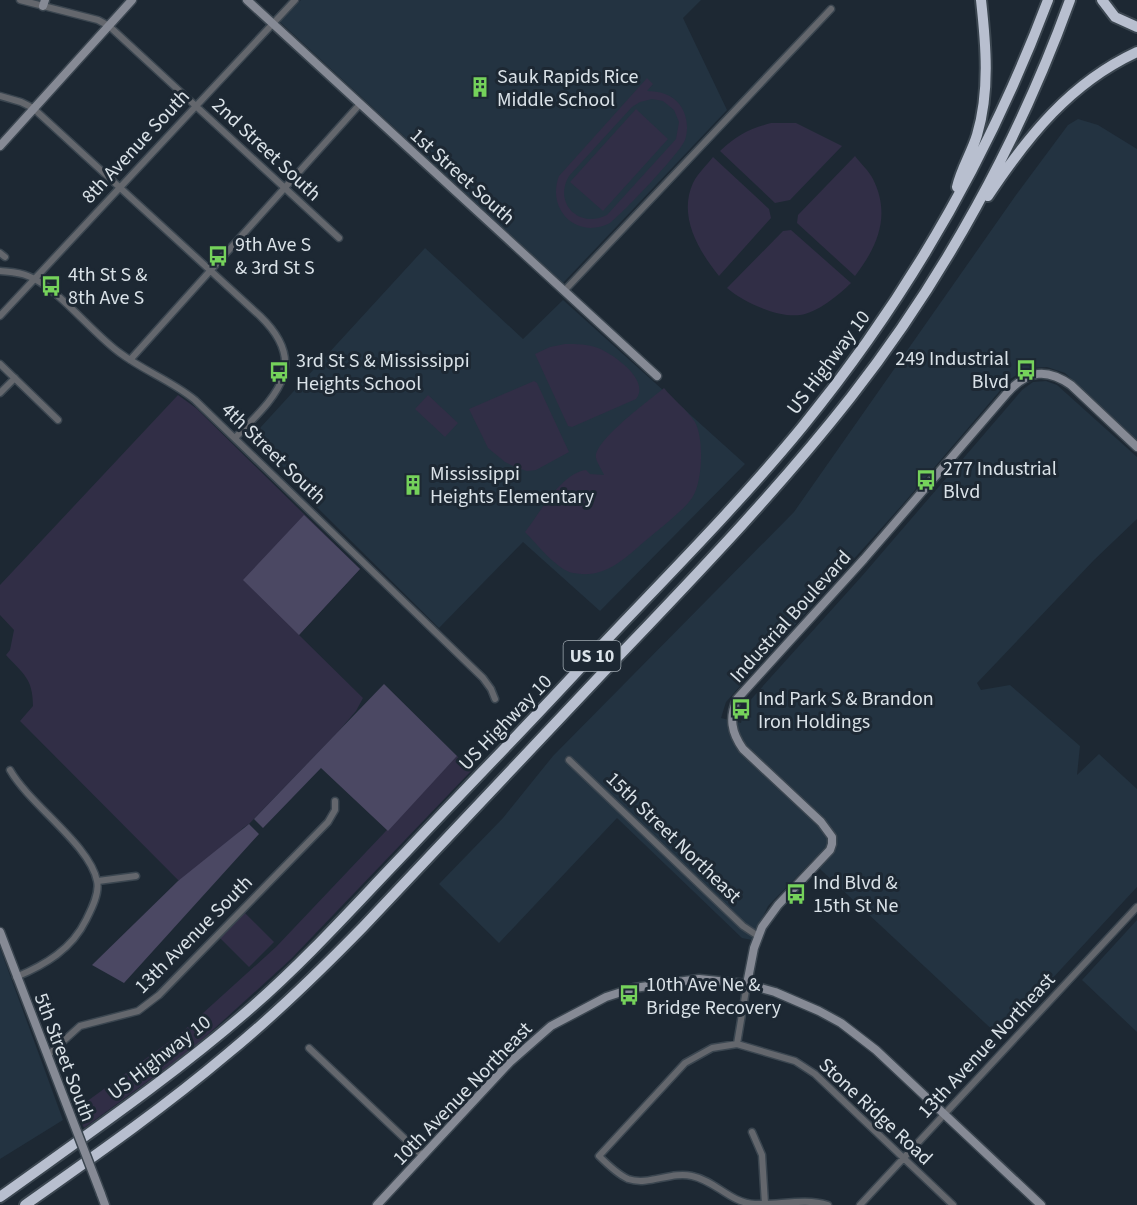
<svg xmlns="http://www.w3.org/2000/svg" width="1137" height="1205" font-family="'Source Sans 3',sans-serif">
<style>
.built{fill:#233341}
.green{fill:#312e46;fill-rule:evenodd}
.forest{fill:#4b4863}
.lines{fill:none;stroke-linecap:round;stroke-linejoin:round}
.street-casing{stroke:#3b4650;stroke-width:9}
.secondary-casing{stroke:#3b4650;stroke-width:11}
.highway-casing{stroke:#3b4650;stroke-width:14}
.street{stroke:#64676d;stroke-width:6}
.secondary{stroke:#868a95;stroke-width:8}
.highway{stroke:#b8bfcf;stroke-width:10}
.secondary-bridge-casing{stroke:#3b4650;stroke-width:11;stroke-linecap:butt}
.secondary-bridge{stroke:#868a95;stroke-width:8}
.labels{text-anchor:middle;stroke-width:6;stroke-linejoin:round;paint-order:stroke}
.shield{fill:#1d2833;stroke:#a1aab2;stroke-width:1.5}
.shield-label{font-size:18px;font-weight:bold;fill:#dae2e8}
.poi-label{font-size:20px;fill:#dae2e8;stroke:#1d2833;text-anchor:start}
.street-label{font-size:20px;fill:#dae2e8;stroke:#1d2833}
</style>
<rect width="100%" height="100%" fill="#1d2833"/>
<path class="built" d="M301,0H701L683,18L727,110L563,283L280,22Z
M1078,119L1098,125L1137,149V441L1065,373L1047,367L1029,368L1010,379L903,504L726,702L721,718L741,723L745,706L862,576L1022,390L1033,382L1046,381L1057,385L1137,457V519L1094,560L977,683L981,690L1010,685L1080,746L1077,775L1099,754L1137,789V887L999,1036L820,869L814,859L768,906L752,940L742,938L617,818L499,943L439,884L503,818L553,756L794,512L1016,195L1068,125Z
M425,248L523,339L563,300L745,464L600,611L523,542L439,628L249,440Z
M1137,920V1032L1082,980Z
M0,948L63,1120L0,1159Z"/>
<path class="green" d="M647,78L653,84L647,91C659,91 672,94 680,105C687,115 689,128 685,140C680,153 623,213 610,223C577,240 546,210 559,176ZM652,99L663,101L674,110L679,122L676,139L607,215C579,229 553,203 569,176L632,107L640,102Z
M636,109L668,139L603,211L570,182Z
M771,123H796L842,146L790,200L775,203L720,151C737,135 749,129 771,123Z
M855,156C861,164 869,171 873,179C891,215 878,246 855,276L797,223L798,215Z
M713,157L769,209L771,218L719,276C698,250 678,216 693,183C698,173 707,165 713,157Z
M791,230L851,283C839,295 817,313 800,315C778,318 743,302 727,288L783,231Z
M565,344C576,344 588,344 598,348C613,354 651,380 636,399L572,427L568,426L535,354L550,347Z
M534,381L537,383L569,452L536,470L527,471L517,468L505,462L488,448L469,409Z
M664,388C673,399 687,410 695,422C704,438 703,482 692,498C685,509 657,531 645,541C623,560 605,579 573,573C557,570 537,544 525,532C540,513 561,473 586,470L590,474L604,475C602,470 597,463 596,458C593,441 650,400 664,388Z
M178,395L196,408L360,569L299,635L363,698L356,711L338,732L249,824L243,828L187,889L20,721L33,706C33,678 23,674 6,655L10,650L14,630L0,615V585Z
M428,395L458,423L445,437L415,409Z
M457,756L472,770L291,959L192,1049L84,1128L75,1110L181,1033L276,947Z
M245,913L274,942L249,967L220,938Z"/>
<path class="forest" d="M304,515L360,569L299,635L243,580Z
M384,684L457,756L388,831L321,768L263,828L254,819Z
M249,824L259,834L124,983L92,965L178,881Z"/>
<g class="lines">
<g class="street-casing">
<path id="street" d="M20,0L98,20L109,26L339,238
M0,96L21,102L33,108L260,316C313,367 272,399 235,438
M0,253L5,257
M0,271C9,272 19,272 28,276C56,286 93,334 120,353C144,371 172,381 195,400L483,678L491,689L495,699
M565,290L831,9
M0,316L295,0
M130,360L360,104
M0,364L58,420
M0,393L15,378
M569,760L743,926L758,936
M10,770C30,805 90,845 97,881C100,893 91,910 86,920C72,949 45,965 16,977
M98,881L136,876
M737,1044L747,984
M309,1048L423,1156
M48,1055L80,1026L138,1011L159,995L328,822L335,810V801
M752,1132L762,1155L765,1204
M828,1205C805,1198 779,1205 755,1204C730,1203 716,1181 692,1176C671,1171 649,1186 628,1179C617,1174 607,1164 599,1156L685,1063L712,1048L737,1044L795,1061L815,1074L953,1205
M860,1205L1137,907"/>
</g>
<g class="secondary-casing">
<path id="secondary" d="M247,0L657,376
M43,6L45,0
M0,146L132,0
M0,932L69,1111
M747,984L754,948L762,927L778,905L830,850L832,844V837L821,822L743,749C731,732 729,718 737,699L864,559L1008,392C1028,370 1047,368 1071,385L1137,447
M101,1194L105,1205
M377,1205L510,1062L551,1026L606,997L634,988L699,979L747,984L775,992L819,1011L841,1023L876,1050L1041,1205"/>
</g>
<g class="highway-casing">
<path id="highway" d="M1102,0L1115,17L1137,27
M957,187C961,169 972,152 977,135C990,91 986,45 981,0
M988,196C1028,136 1070,83 1137,52
M0,1197C85,1136 173,1076 252,1007C307,959 355,905 406,852C465,789 525,728 584,664C657,586 735,509 803,426C907,298 990,154 1048,0
M25,1205C93,1157 162,1109 226,1055C275,1015 319,972 363,927C447,838 530,749 614,661C696,575 778,490 851,397C944,278 1019,141 1070,0"/>
</g>
<use href="#street" class="street"/>
<use href="#secondary" class="secondary"/>
<use href="#highway" class="highway"/>
<g class="secondary-bridge-casing">
<path id="secondary-bridge" d="M69,1111L101,1194"/>
</g>
<use href="#secondary-bridge" class="secondary-bridge"/>
</g>
<defs>
<g id="building-bare" transform="scale(1.62)"><path d="M-4-6H4V6H1V3H-1V6H-4ZM-2.5-4.3h1.7v1.8h-1.7ZM.8-4.3h1.7v1.8H.8ZM-2.5-1h1.7V.8h-1.7ZM.8-1h1.7V.8H.8Z" fill="#75d25b" stroke="#1d2833" stroke-width="2.5" paint-order="stroke"/></g>
<g id="bus-bare" transform="scale(1.62)"><path d="M-5-6H5V4H4V6H2V4H-2V6H-4V4H-5ZM-3.5-4V0h7V-4ZM-3.5 1.2v1.5H-2V1.2ZM2 1.2v1.5H3.5V1.2Z" fill="#75d25b" stroke="#1d2833" stroke-width="2.5" paint-order="stroke"/></g>
</defs>
<g fill-rule="evenodd">
<use href="#building-bare" x="480" y="87"/>
<use href="#bus-bare" x="218" y="256"/>
<use href="#bus-bare" x="51" y="286"/>
<use href="#bus-bare" x="1026" y="370"/>
<use href="#bus-bare" x="279" y="372"/>
<use href="#bus-bare" x="926" y="480"/>
<use href="#building-bare" x="413" y="485"/>
<use href="#bus-bare" x="741" y="709"/>
<use href="#bus-bare" x="796" y="894"/>
<use href="#bus-bare" x="629" y="995"/>
</g>
<g class="labels">
<rect class="shield" x="563.5" y="641" width="57" height="30" rx="4.5"/>
<g class="shield-label">
<text x="592" y="662">US 10</text>
</g>
<g class="poi-label">
<text x="497" y="83">Sauk Rapids Rice<tspan x="497" dy="23">Middle School</tspan></text>
<text x="235" y="251">9th Ave S<tspan x="235" dy="23">&amp; 3rd St S</tspan></text>
<text x="68" y="281">4th St S &amp;<tspan x="68" dy="23">8th Ave S</tspan></text>
<text x="1009" y="365" text-anchor="end">249 Industrial<tspan x="1009" dy="23">Blvd</tspan></text>
<text x="296" y="367">3rd St S &amp; Mississippi<tspan x="296" dy="23">Heights School</tspan></text>
<text x="943" y="475">277 Industrial<tspan x="943" dy="23">Blvd</tspan></text>
<text x="430" y="480">Mississippi<tspan x="430" dy="23">Heights Elementary</tspan></text>
<text x="758" y="705">Ind Park S &amp; Brandon<tspan x="758" dy="23">Iron Holdings</tspan></text>
<text x="813" y="889">Ind Blvd &amp;<tspan x="813" dy="23">15th St Ne</tspan></text>
<text x="646" y="991">10th Ave Ne &amp;<tspan x="646" dy="23">Bridge Recovery</tspan></text>
</g>
<g class="street-label">
<text transform="translate(135 146) rotate(-47)" y="7">8th Avenue South</text>
<text transform="translate(267 149) rotate(43)" y="7">2nd Street South</text>
<text transform="translate(463 176) rotate(42)" y="7">1st Street South</text>
<text transform="translate(828 362) rotate(-53)" y="7">US Highway 10</text>
<text transform="translate(274 453) rotate(44)" y="7">4th Street South</text>
<text transform="translate(790 616) rotate(-48)" y="7">Industrial Boulevard</text>
<text transform="translate(505 722) rotate(-46)" y="7">US Highway 10</text>
<text transform="translate(674 837) rotate(44)" y="7">15th Street Northeast</text>
<text transform="translate(193 934) rotate(-45)" y="7">13th Avenue South</text>
<text transform="translate(986 1045) rotate(-47)" y="7">13th Avenue Northeast</text>
<text transform="translate(65 1057) rotate(69)" y="7">5th Street South</text>
<text transform="translate(159 1057) rotate(-38)" y="7">US Highway 10</text>
<text transform="translate(462 1093) rotate(-46)" y="7">10th Avenue Northeast</text>
<text transform="translate(876 1111) rotate(43)" y="7">Stone Ridge Road</text>
</g>
</g>
</svg>
